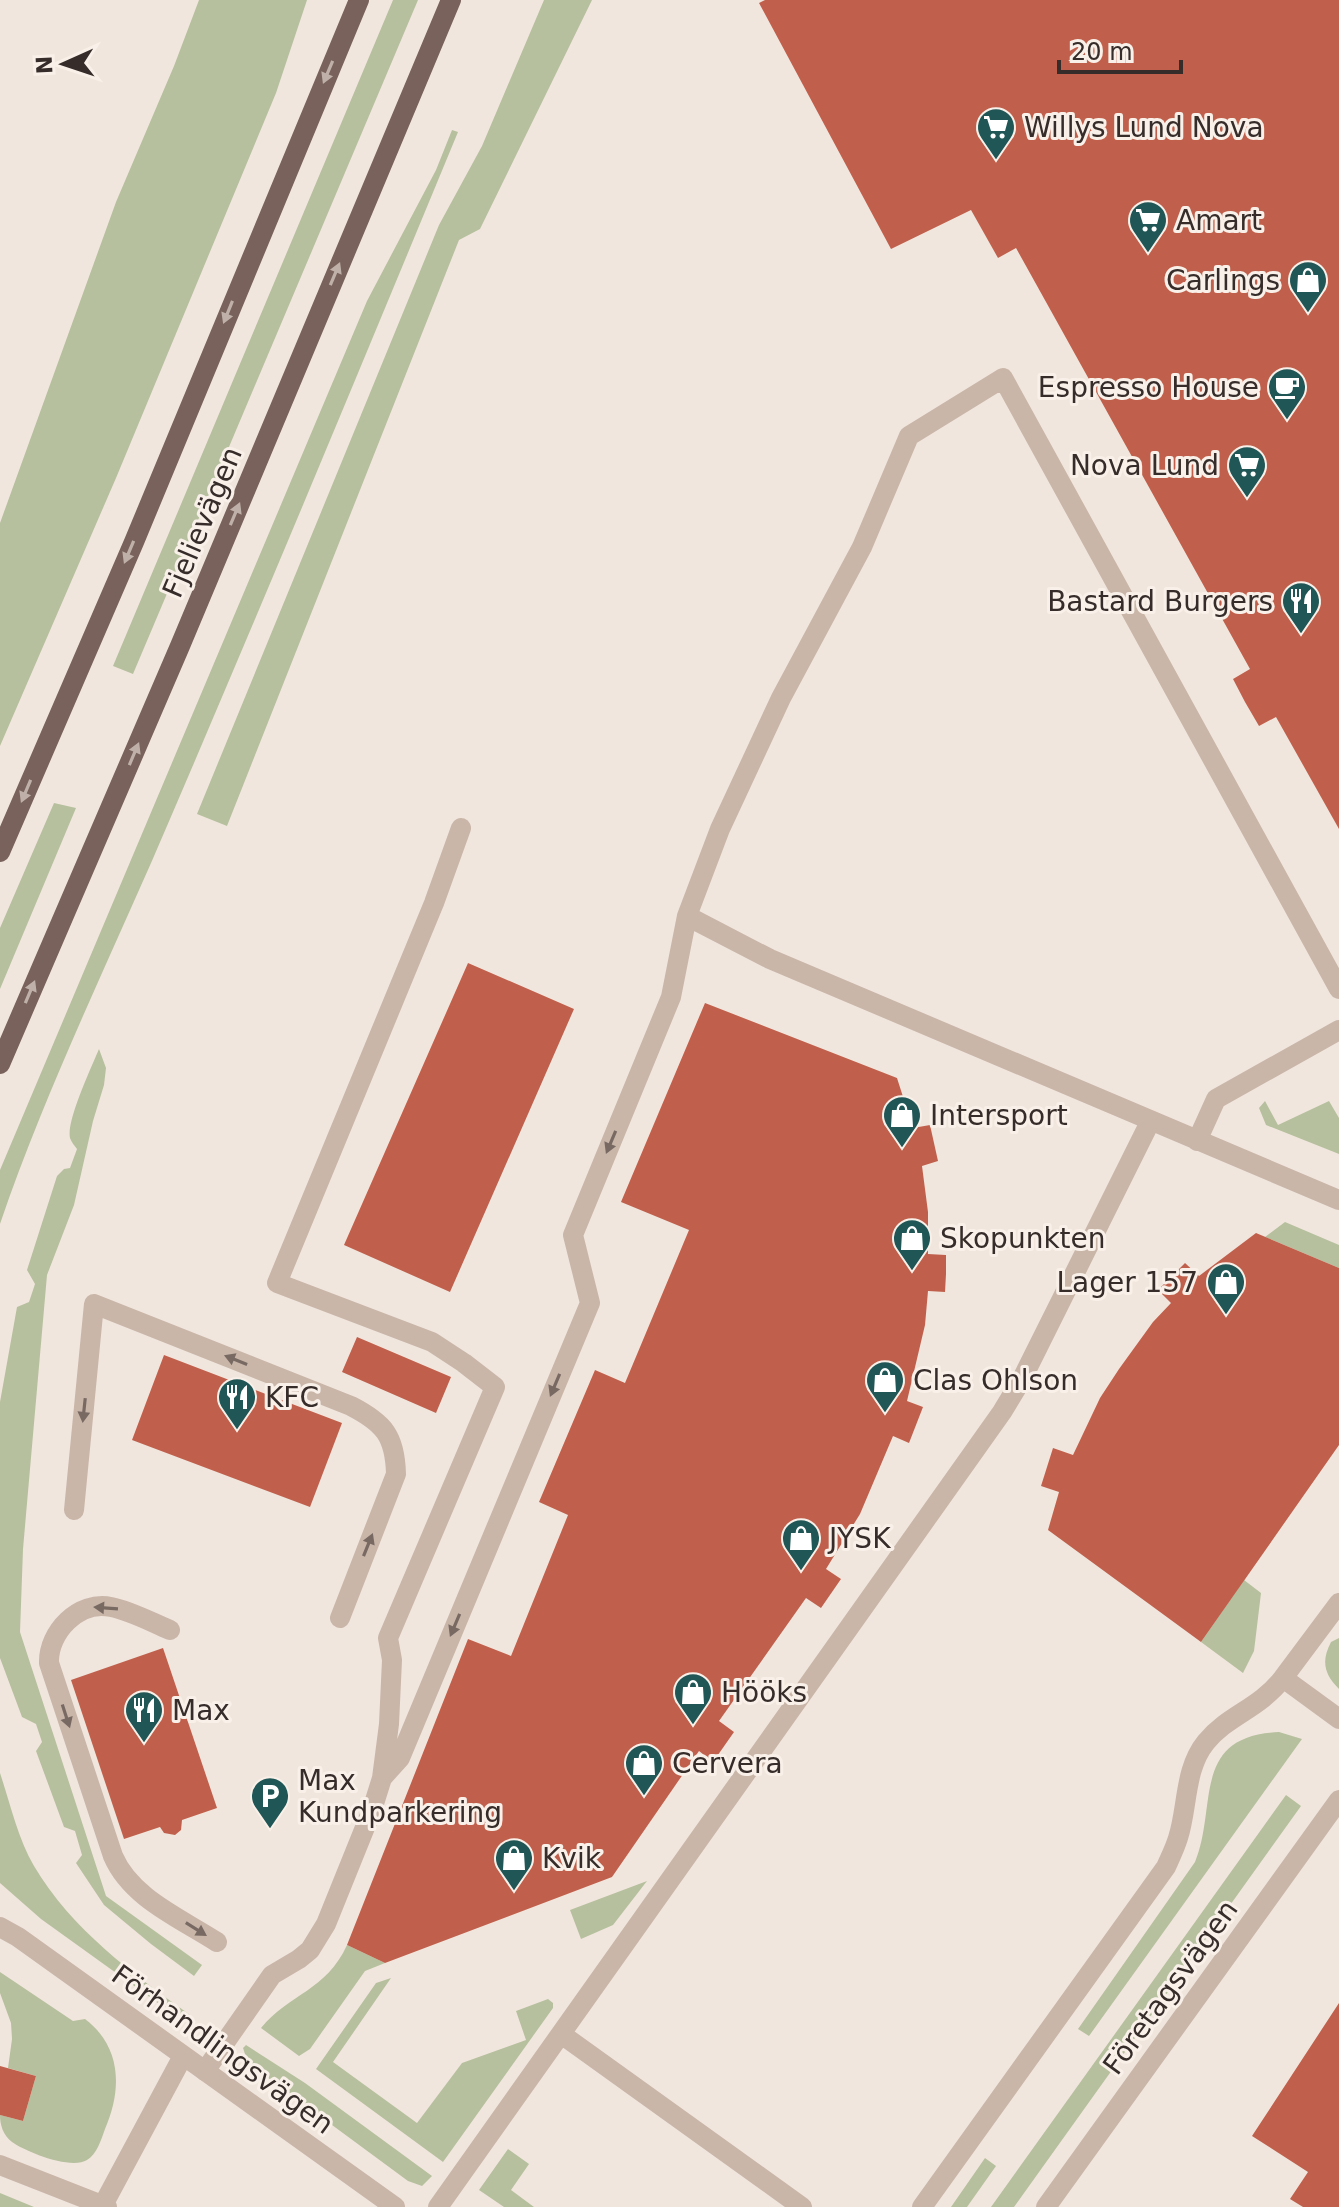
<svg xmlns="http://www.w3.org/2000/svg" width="1339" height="2207" font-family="'DejaVu Sans',sans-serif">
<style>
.green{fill:#b6c09e}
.building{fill:#c0604c}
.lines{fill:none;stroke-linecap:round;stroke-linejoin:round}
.lane{stroke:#c9b6a9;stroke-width:20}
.street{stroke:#c9b6a9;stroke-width:20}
.primary{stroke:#78625b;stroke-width:20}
.oneway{fill:#bfb1a9}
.oneway2{fill:#786a63}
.labels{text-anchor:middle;stroke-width:6;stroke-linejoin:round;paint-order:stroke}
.poi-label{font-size:28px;fill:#362c29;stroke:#f9f1e9;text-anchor:start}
.street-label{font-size:28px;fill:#362c29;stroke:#f9f1e9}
</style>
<rect width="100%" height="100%" fill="#f1e6dd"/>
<path class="green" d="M199,0H307L276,93L116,478L0,746V523L116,202L174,66Z
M393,0H418L133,674L113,666Z
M544,0H592L480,229L459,240L227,826L197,814L439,225L482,146Z
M452,130L458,132C364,359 270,586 173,812C115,949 48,1083 0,1224V1170L367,301L436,170Z
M54,803L76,808L0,989V928Z
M99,1049L106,1068L104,1085L93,1121L74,1205L47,1275L23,1549L20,1632L106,1896L202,1965L194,1976L151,1944L104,1905L76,1863L82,1855L75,1831L64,1827L36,1751L42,1742L36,1724L22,1717L0,1658V1402L17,1307L29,1302L35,1284L27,1270L57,1176L64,1169L70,1168L77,1149C74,1145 72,1143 70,1138C66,1121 92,1066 99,1049Z
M1265,1101L1278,1125L1329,1101L1339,1118V1154L1266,1125L1259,1108Z
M1285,1222L1339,1245V1268L1265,1237Z
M1244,1580L1261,1593L1254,1651L1243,1673L1201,1642Z
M1339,1638V1689C1324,1674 1321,1661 1331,1642Z
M1279,1732L1302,1739L1089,2036L1078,2029L1195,1862C1218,1806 1190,1736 1279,1732Z
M0,1773C10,1803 18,1839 34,1866C72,1930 132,1973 190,2015L177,2014L162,2006L41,1919L0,1883Z
M1286,1795L1301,1806L1014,2207H991Z
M647,1881L613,1925L581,1939L570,1910Z
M347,1945L385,1963L365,1971L310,2049L299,2056L261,2028C290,1993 326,1991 347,1945Z
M0,1972L73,2021L85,2019C122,2047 122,2090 105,2129C101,2140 97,2154 87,2160C71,2170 26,2152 12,2142C3,2135 0,2125 0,2115L23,2121L36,2076L8,2068L12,2039L11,2023L0,1993Z
M391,1978L333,2062L417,2123L462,2063L526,2040L516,2011L548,1999L553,2003V2008L443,2162L316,2069L376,1983Z
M246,2045L305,2083L432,2176L422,2186L408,2181L248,2063L243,2048Z
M508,2149L529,2164L511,2190L534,2207H504L479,2190Z
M985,2158L996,2166L967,2207H951Z
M0,2193L34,2207H0Z"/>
<path class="building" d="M765,0H1339V829L1276,717L1259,726L1245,702L1233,679L1250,669L1016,248L998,258L971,210L891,249L759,3Z
M468,963L574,1009L450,1292L344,1245Z
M705,1003L897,1078L913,1128L930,1125L938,1161L922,1166L928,1212V1254L946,1255V1274L945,1292L928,1291L925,1325L907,1401L923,1407L909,1443L893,1436L860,1514L826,1569L841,1579L821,1608L806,1598L719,1721L734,1732L713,1762L699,1751L612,1877L385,1963L347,1945L468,1639L511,1656L568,1515L539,1502L595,1370L625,1383L689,1230L621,1202Z
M1256,1233L1339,1268V1445L1201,1642L1048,1530L1059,1492L1041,1486L1053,1448L1073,1455L1100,1398L1119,1369L1153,1322L1171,1303L1158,1290L1185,1263L1199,1276Z
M357,1337L451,1377L436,1413L342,1372Z
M164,1355L342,1423L310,1507L132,1440Z
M163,1648L217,1808L182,1820L181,1830L175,1835L164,1833L160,1827L124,1839L71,1680Z
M1339,2003V2207H1303L1290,2199L1308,2172L1252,2136Z
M0,2066L36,2076L23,2121L0,2115Z"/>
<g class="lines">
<path class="lane" d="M687,916L770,959L1339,1200
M1197,1141L1216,1099L1339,1030
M74,1510L94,1304L351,1406C384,1423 395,1436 396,1474L340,1618
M170,1630C151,1622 131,1611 111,1607C79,1600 48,1632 49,1663L113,1856C131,1898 180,1918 217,1942
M1283,1678L1339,1603
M382,1778L400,1758L590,1303L573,1235L671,997L687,916L720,829L781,698L862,547L909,436L1003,378L1339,989
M561,2034L802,2207
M205,2071L272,1975L299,1959L310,1950L326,1924L372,1810L382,1778L389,1724L392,1660L388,1638L495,1387L464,1363L432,1342L277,1283L434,903L461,828
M0,2165L107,2207
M102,2207L183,2056
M438,2207L1002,1412L1022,1379L1150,1122
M922,2207L1166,1867C1170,1858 1175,1848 1178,1838C1188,1807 1184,1769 1206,1742C1228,1715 1259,1709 1283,1678L1339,1719"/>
<path class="street" d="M0,1927L18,1937L395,2207
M1046,2207L1339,1800"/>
<path class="primary" d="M0,852L134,542L359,0
M0,1064L180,646L451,0"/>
</g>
<defs><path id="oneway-solid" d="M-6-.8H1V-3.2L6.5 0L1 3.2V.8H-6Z" transform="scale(2)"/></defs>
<g class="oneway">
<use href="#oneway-solid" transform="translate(328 72) rotate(113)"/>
<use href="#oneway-solid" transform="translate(335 274) rotate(-67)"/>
<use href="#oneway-solid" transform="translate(228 312) rotate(112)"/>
<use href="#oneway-solid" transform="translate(235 514) rotate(-67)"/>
<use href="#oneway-solid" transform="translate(129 552) rotate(113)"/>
<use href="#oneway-solid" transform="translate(134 754) rotate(-67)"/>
<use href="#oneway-solid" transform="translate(26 791) rotate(113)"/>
<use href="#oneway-solid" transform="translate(30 992) rotate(-67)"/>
</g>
<g class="oneway2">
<use href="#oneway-solid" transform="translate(611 1142) rotate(113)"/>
<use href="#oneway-solid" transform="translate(236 1360) rotate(-158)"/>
<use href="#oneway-solid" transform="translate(555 1385) rotate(113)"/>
<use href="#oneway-solid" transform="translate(84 1410) rotate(96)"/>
<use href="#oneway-solid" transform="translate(368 1545) rotate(-68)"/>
<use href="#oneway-solid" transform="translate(106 1608) rotate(-176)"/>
<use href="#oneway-solid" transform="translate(455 1625) rotate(113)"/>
<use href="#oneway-solid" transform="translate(66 1716) rotate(72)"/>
<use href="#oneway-solid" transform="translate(196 1929) rotate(32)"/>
</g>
<defs>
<g id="supermarket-pin" transform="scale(2)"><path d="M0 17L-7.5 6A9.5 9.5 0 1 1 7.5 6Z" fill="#205656" stroke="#f9f1e9"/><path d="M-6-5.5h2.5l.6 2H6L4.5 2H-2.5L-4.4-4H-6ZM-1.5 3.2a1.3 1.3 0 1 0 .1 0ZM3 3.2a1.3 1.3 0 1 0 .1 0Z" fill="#fff"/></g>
<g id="shop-pin" transform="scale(2)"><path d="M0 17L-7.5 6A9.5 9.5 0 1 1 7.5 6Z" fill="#205656" stroke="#f9f1e9"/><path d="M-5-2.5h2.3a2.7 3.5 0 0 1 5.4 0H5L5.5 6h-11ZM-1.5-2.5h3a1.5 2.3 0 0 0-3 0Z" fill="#fff"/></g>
<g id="cafe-pin" transform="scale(2)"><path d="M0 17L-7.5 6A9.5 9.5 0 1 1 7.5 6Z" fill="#205656" stroke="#f9f1e9"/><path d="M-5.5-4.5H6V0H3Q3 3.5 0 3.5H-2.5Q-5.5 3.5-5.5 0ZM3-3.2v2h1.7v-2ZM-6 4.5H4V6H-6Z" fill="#fff"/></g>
<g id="restaurant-pin" transform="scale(2)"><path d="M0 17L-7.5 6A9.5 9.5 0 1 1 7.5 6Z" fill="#205656" stroke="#f9f1e9"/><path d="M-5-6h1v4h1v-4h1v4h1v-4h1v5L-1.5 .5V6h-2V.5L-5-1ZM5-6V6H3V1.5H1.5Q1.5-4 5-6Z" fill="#fff"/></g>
<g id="parking-pin" transform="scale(2)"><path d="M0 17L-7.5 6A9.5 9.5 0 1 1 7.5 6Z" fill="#205656" stroke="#f9f1e9"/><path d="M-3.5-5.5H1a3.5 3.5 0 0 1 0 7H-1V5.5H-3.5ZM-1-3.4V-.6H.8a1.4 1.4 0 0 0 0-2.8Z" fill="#fff"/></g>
</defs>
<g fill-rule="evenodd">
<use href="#supermarket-pin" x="996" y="127"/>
<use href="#supermarket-pin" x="1148" y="220"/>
<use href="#shop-pin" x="1308" y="280"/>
<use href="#cafe-pin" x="1287" y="387"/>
<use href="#supermarket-pin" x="1247" y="465"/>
<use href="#restaurant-pin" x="1301" y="601"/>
<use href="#shop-pin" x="902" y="1115"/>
<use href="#shop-pin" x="912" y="1238"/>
<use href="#shop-pin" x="1226" y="1282"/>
<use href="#shop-pin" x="885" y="1380"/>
<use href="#restaurant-pin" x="237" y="1397"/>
<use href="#shop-pin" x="801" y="1538"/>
<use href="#shop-pin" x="693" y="1692"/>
<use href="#restaurant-pin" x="144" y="1710"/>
<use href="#shop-pin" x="644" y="1763"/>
<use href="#parking-pin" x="270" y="1796"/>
<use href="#shop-pin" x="514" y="1858"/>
</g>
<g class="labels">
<g class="poi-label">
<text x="1024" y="137">Willys Lund Nova</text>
<text x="1176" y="230">Amart</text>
<text x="1280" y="290" text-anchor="end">Carlings</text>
<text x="1259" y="397" text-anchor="end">Espresso House</text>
<text x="1219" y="475" text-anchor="end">Nova Lund</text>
<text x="1273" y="611" text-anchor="end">Bastard Burgers</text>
<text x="930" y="1125">Intersport</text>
<text x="940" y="1248">Skopunkten</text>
<text x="1198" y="1292" text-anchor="end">Lager 157</text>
<text x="913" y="1390">Clas Ohlson</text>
<text x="265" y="1407">KFC</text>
<text x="829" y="1548">JYSK</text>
<text x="721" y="1702">Hööks</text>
<text x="172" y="1720">Max</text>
<text x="672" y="1773">Cervera</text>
<text x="298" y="1790">Max<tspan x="298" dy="32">Kundparkering</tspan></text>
<text x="542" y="1868">Kvik</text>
</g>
<g class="street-label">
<text transform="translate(202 522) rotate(-67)" y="10">Fjelievägen</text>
<text transform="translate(1170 1987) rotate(-54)" y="10">Företagsvägen</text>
<text transform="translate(223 2049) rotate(36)" y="10">Förhandlingsvägen</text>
</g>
</g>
<g transform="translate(64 64) rotate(267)" stroke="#f9f1e9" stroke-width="6" paint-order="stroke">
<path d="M0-6L14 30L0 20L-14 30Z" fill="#362c29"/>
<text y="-12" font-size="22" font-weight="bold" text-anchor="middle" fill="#362c29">N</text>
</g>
<path d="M1059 60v12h122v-12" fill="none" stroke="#362c29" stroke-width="4"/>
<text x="1071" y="60" font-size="24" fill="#362c29" stroke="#f9f1e9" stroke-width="6" paint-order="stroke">20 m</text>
</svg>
